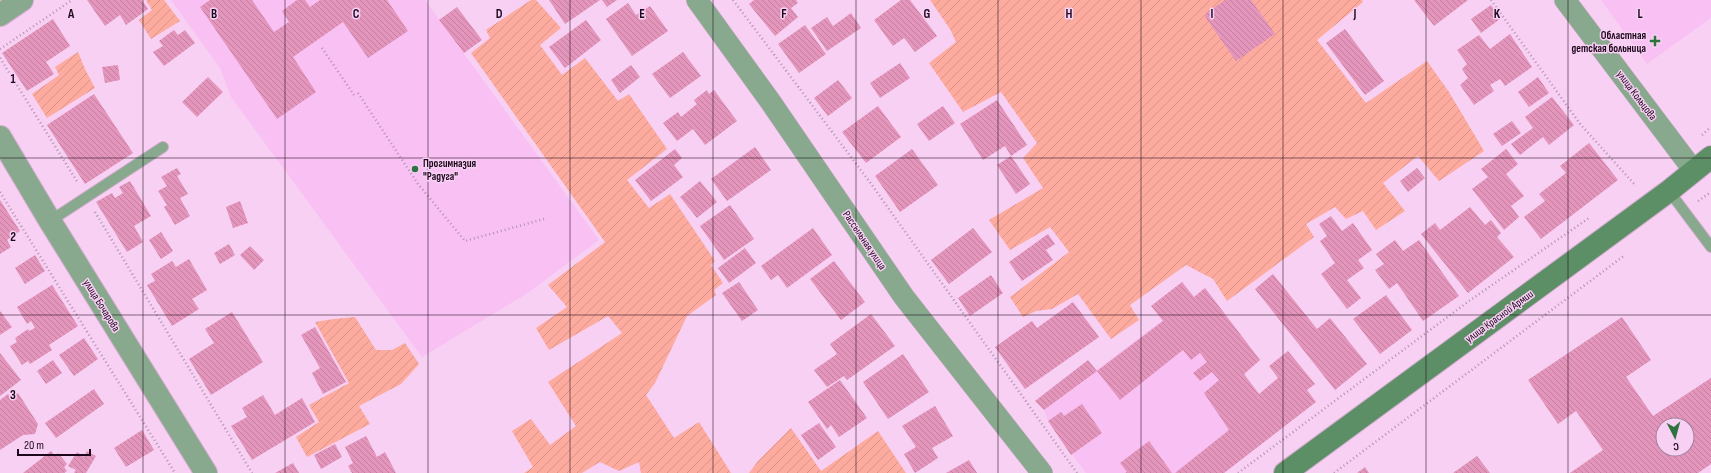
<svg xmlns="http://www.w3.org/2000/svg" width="1711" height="473" font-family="'Sofia Sans Condensed',sans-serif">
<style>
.built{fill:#f8c0f3}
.garden{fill:url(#garden-furrows)}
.building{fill:url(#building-back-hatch);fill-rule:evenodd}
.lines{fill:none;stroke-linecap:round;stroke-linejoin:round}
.service-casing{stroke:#d0accc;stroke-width:12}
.minor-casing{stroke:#d0accc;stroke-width:22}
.tertiary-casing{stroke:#d0accc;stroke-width:24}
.secondary-casing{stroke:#d0accc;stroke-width:24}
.path{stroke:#b391b0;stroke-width:2.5;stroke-dasharray:1 3;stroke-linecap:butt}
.service{stroke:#88a98d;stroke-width:10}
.minor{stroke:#88a98d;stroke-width:21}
.tertiary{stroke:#88a98d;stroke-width:22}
.secondary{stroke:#5c8f65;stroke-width:22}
.grid{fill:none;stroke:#1d071c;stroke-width:1;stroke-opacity:0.55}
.poi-dot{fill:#2d733f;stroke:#f7d0f3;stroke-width:1.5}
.labels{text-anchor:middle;stroke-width:3;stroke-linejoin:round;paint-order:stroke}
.poi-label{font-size:11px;font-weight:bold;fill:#1d071c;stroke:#f7d0f3;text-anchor:end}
.street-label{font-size:11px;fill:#1d071c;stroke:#f7d0f3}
.grid-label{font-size:13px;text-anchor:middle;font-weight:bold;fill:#1d071c;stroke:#f7d0f3;stroke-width:3;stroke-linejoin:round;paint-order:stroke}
</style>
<defs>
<pattern id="garden-furrows" width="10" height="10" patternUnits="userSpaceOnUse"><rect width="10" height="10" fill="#fdab9f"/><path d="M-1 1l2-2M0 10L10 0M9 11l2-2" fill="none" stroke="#d89288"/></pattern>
<pattern id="building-back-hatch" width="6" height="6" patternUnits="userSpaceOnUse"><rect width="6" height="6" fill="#e495bb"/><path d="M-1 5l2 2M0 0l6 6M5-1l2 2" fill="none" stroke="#c37fa0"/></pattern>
</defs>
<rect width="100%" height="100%" fill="#f7d0f3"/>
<path class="built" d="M171,0H425L599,240L526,294L422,357L231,97L220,68Z
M1601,0H1711V18L1647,64Z
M1205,288L1260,360L1244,375L1284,426L1224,473H1086L1048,421L1044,410Z"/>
<path class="garden" d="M146,0H164L180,21L151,39L139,20L152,10Z
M531,0H536L561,28L540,45L562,75L585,58L618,101L629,94L667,149L627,180L649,208L670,194L715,261L711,265L723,283L714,290L716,295L687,316L655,383L646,395L674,438L699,422L731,473H641L639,462L619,471L600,462L582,473H524L533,467L512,431L531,419L550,445L576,426L548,382L622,333L608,316L549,350L536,328L567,307L548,285L605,242L471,53L490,38L486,30Z
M930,0H1362L1363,2L1317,40L1366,103L1427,61L1449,92L1484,151L1439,181L1418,156L1383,183L1405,211L1376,230L1363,211L1346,219L1335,207L1306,224L1314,237L1227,301L1213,279L1186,265L1130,305L1139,320L1111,339L1078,294L1052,309L1036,311L1023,317L1010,297L1069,252L1050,227L1010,250L989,220L1043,188L1023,158L1037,143L1001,92L963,112L929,63L956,42L950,29Z
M78,52L85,69L95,88L47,118L32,94L59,75L55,67Z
M355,317L376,350H392L405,343L419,364L401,384L359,406L370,424L307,457L296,437L319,422L309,405L349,383L315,322L334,319Z
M791,428L821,471L878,431L906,473H749L758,461Z"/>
<path class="building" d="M87,0H142L148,9L126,25L120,15L105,26Z
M210,0H252L274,32L289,22L282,11L297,0H305L310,7L320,0H387L408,31L368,58L343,22L293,57L316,92L277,119L200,7Z
M549,0H600L565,24Z
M602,0H617L607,7Z
M754,0H796L798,3L791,8L798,17L775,36L749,4Z
M901,0H910L937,36L915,52L904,38L893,46L874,20Z
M1225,0H1251L1275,34L1236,61L1204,15Z
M1414,0H1468L1434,26Z
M628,3L636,15L650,6L668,31L632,56L606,19Z
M1491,5L1500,19L1481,33L1471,19Z
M457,7L482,40L464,53L439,20Z
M851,13L861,28L827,51L811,28L827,17L833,26Z
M53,19L70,46L46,62L54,74L27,91L2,53Z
M586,20L601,40L565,68L549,47Z
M805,25L826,54L799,73L778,44Z
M1345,29L1384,81L1365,95L1326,43Z
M174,30L178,35L185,30L195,43L164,66L153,52L163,46L159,41Z
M1510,34L1532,67L1505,86L1500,79L1490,85L1494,91L1474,105L1460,85L1468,78L1462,69L1467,64L1457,50L1479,35L1490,49Z
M683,52L701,76L670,98L652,74Z
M900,63L910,78L880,98L870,83Z
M118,65L120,80L105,83L102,67Z
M631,65L640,77L620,93L611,80Z
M208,77L223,92L197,117L182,102Z
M1538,77L1549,93L1529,107L1518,92Z
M838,80L852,98L828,116L814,98Z
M707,90L709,94L714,90L737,121L705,145L693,129L677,141L663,123L678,112L681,117L697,104L694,100Z
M94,94L133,153L85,184L47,125Z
M1552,97L1574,125L1549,145L1543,137L1520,155L1511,144L1533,128L1525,117Z
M997,100L1027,145L1011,156L1005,146L983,160L960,124Z
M878,106L901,137L866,163L842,132Z
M943,106L955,123L929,141L917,124Z
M1512,121L1521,133L1502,146L1493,134Z
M1589,143L1618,180L1541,239L1524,217L1545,201L1539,194L1566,173L1560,166Z
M755,147L771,170L727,201L711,179Z
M675,149L682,158L674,165L683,177L651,201L635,180Z
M912,149L938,185L900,212L875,176Z
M1506,149L1518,164L1506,174L1524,196L1511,206L1519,217L1504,230L1472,189L1488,177L1481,169Z
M1011,156L1030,184L1016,194L997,165Z
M177,168L181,174L177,176L188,194L180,198L190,216L175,225L164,207L167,205L158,191L167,186L161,177Z
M1417,168L1425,178L1408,192L1400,181Z
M130,181L151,216L134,226L143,242L127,252L96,202L112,193L115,198L123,193L119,187Z
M700,181L717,202L697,218L680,197Z
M0,200L20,231L7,240L11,247L0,254Z
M240,201L248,223L233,228L226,207Z
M730,205L754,239L724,260L700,226Z
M1470,207L1485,225L1491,220L1501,233L1497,237L1514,257L1468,293L1421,234L1435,223L1440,230Z
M1331,216L1342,231L1353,223L1372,250L1358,260L1364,268L1347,280L1361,298L1347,309L1321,274L1335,263L1320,241L1327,236L1319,224Z
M813,228L832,255L787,288L778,275L771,280L761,266Z
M973,228L992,252L949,284L931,260Z
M161,232L173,251L161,259L149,240Z
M1048,234L1055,244L1046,250L1053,260L1022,281L1009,262Z
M1395,240L1403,251L1419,240L1459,296L1423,321L1397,283L1389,289L1375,270L1384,264L1376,254Z
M229,244L235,255L220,264L214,253Z
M250,246L264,260L254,270L240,255Z
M745,248L756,263L729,283L718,268Z
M35,255L45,271L25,284L15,268Z
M189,259L207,290L192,299L199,309L172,326L147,285L155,281L151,274L172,261L176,267Z
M834,261L865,302L841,320L810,279Z
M1273,274L1317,329L1330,318L1367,364L1335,390L1255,289Z
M991,275L1003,293L970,316L958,298Z
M739,282L758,310L742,321L722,293Z
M1182,282L1194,297L1205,288L1260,360L1244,374L1259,394L1278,378L1269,366L1288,351L1315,384L1307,390L1316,402L1224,473H1175L1229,430L1204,393L1219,380L1212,372L1200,381L1193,373L1207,362L1200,353L1191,360L1183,350L1120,400L1097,371L1163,321L1151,306Z
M52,285L78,326L49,345L52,350L30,364L28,361L22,365L10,346L17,342L15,338L28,329L29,331L35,328L31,321L27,324L17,307Z
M1386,295L1412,330L1380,354L1353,319Z
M1073,302L1099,337L1025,389L995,347L1032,321L1037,328Z
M0,311L12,327L0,335Z
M232,312L263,362L211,395L189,359L214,343L205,329Z
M871,314L895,346L847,380L844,376L827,387L814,370L837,354L830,344Z
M1622,317L1651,360L1626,377L1653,416L1711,378V464L1698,473H1570L1603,450L1576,411L1558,424L1528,380ZM1663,425H1687V449H1663Z
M315,327L346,382L323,394L312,373L320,368L301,335Z
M84,338L98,359L74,376L59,355Z
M0,353L21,380L0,396Z
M903,354L929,392L888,419L863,382Z
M53,360L62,373L46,384L37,371Z
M1088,360L1097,371L1044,410L1035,401Z
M840,380L867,418L839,437L831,425L827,429L808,402Z
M94,389L104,404L56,438L45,423Z
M18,393L38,424L35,434L23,435L0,450V400L8,394L11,398Z
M263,395L275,415L302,398L315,422L252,460L231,426L247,417L242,408Z
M1082,404L1102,433L1071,455L1048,421L1061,412L1064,416Z
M935,406L953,436L932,448L938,458L915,473L904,454L916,447L902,426Z
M819,423L836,447L818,460L801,435Z
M142,430L154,450L126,467L114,448Z
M366,436L377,457L385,452L396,473H352L348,466L353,463L345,447Z
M1149,441L1172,473H1125L1127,472L1120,463Z
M335,444L342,457L321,469L314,455Z
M51,451L55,456L58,453L67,464L64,467L67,471L64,473H23Z
M87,451L96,456L86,473H74L76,470L68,466L77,452L84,457Z
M1477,456L1490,473H1453Z
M969,460L977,473H946Z
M293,463L299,473H275Z
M1365,467L1369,473H1357Z"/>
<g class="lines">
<g class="service-casing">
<path id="service" d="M1669,191L1711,247
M50,221L163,147"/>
</g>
<g class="minor-casing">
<path id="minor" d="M697,0L770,101L904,297L1042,473
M1565,0L1694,171"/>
</g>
<g class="tertiary-casing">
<path id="tertiary" d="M0,15L22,0
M0,137L50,221L206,473"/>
</g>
<g class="secondary-casing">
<path id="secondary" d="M1285,473L1669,191L1711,157"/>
</g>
<path class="path" d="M733,0L869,181L1077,473
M1491,0L1581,125L1636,186
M322,48L354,95
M0,49L72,0
M0,58L78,183
M358,93L418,184L465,241L544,219
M1702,135L1711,127
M0,192L175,473
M1698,201L1711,192
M95,212L252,473
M1238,473L1469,301L1589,218
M1334,473L1625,255"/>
<use href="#service" class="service"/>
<use href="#minor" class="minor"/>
<use href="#tertiary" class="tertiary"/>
<use href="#secondary" class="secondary"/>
</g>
<path class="grid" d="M143,0V473M285,0V473M428,0V473M570,0V473M713,0V473M856,0V473M998,0V473M1141,0V473M1283,0V473M1426,0V473M1568,0V473M0,158H1711M0,315H1711"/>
<g class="poi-dot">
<path d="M1653 35h4v4h4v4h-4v4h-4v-4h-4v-4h4z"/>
<circle cx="415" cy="169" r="4"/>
</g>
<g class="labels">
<g class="poi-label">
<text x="1646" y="39">Областная<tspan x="1646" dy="13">детская больница</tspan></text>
<text x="423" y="167" text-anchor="start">Прогимназия<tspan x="423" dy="13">"Радуга"</tspan></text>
</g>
<g class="street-label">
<text transform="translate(1637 95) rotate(53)" y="4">улица Кольцова</text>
<text transform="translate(865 240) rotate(56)" y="4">Рассыльная улица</text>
<text transform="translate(102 305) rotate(58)" y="4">улица Бочарова</text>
<text transform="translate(1499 316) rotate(-36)" y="4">улица Красной Армии</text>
</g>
</g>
<g class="grid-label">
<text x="71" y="18">A</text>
<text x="214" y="18">B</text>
<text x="356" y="18">C</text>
<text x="499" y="18">D</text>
<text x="642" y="18">E</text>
<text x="784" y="18">F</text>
<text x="927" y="18">G</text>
<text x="1069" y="18">H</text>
<text x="1212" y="18">I</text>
<text x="1355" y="18">J</text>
<text x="1497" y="18">K</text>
<text x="1640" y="18">L</text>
<text x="13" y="83">1</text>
<text x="13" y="241">2</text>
<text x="13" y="399">3</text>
</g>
<g transform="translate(1675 437) rotate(174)"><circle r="19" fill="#f7d0f3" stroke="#a0809d"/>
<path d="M0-3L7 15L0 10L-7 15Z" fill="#2d733f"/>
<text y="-6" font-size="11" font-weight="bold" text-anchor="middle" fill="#1d071c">С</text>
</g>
<path d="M18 449v6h72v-6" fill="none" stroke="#1d071c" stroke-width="2"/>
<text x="24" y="449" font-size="12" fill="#1d071c" stroke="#f7d0f3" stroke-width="3" paint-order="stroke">20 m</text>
</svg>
